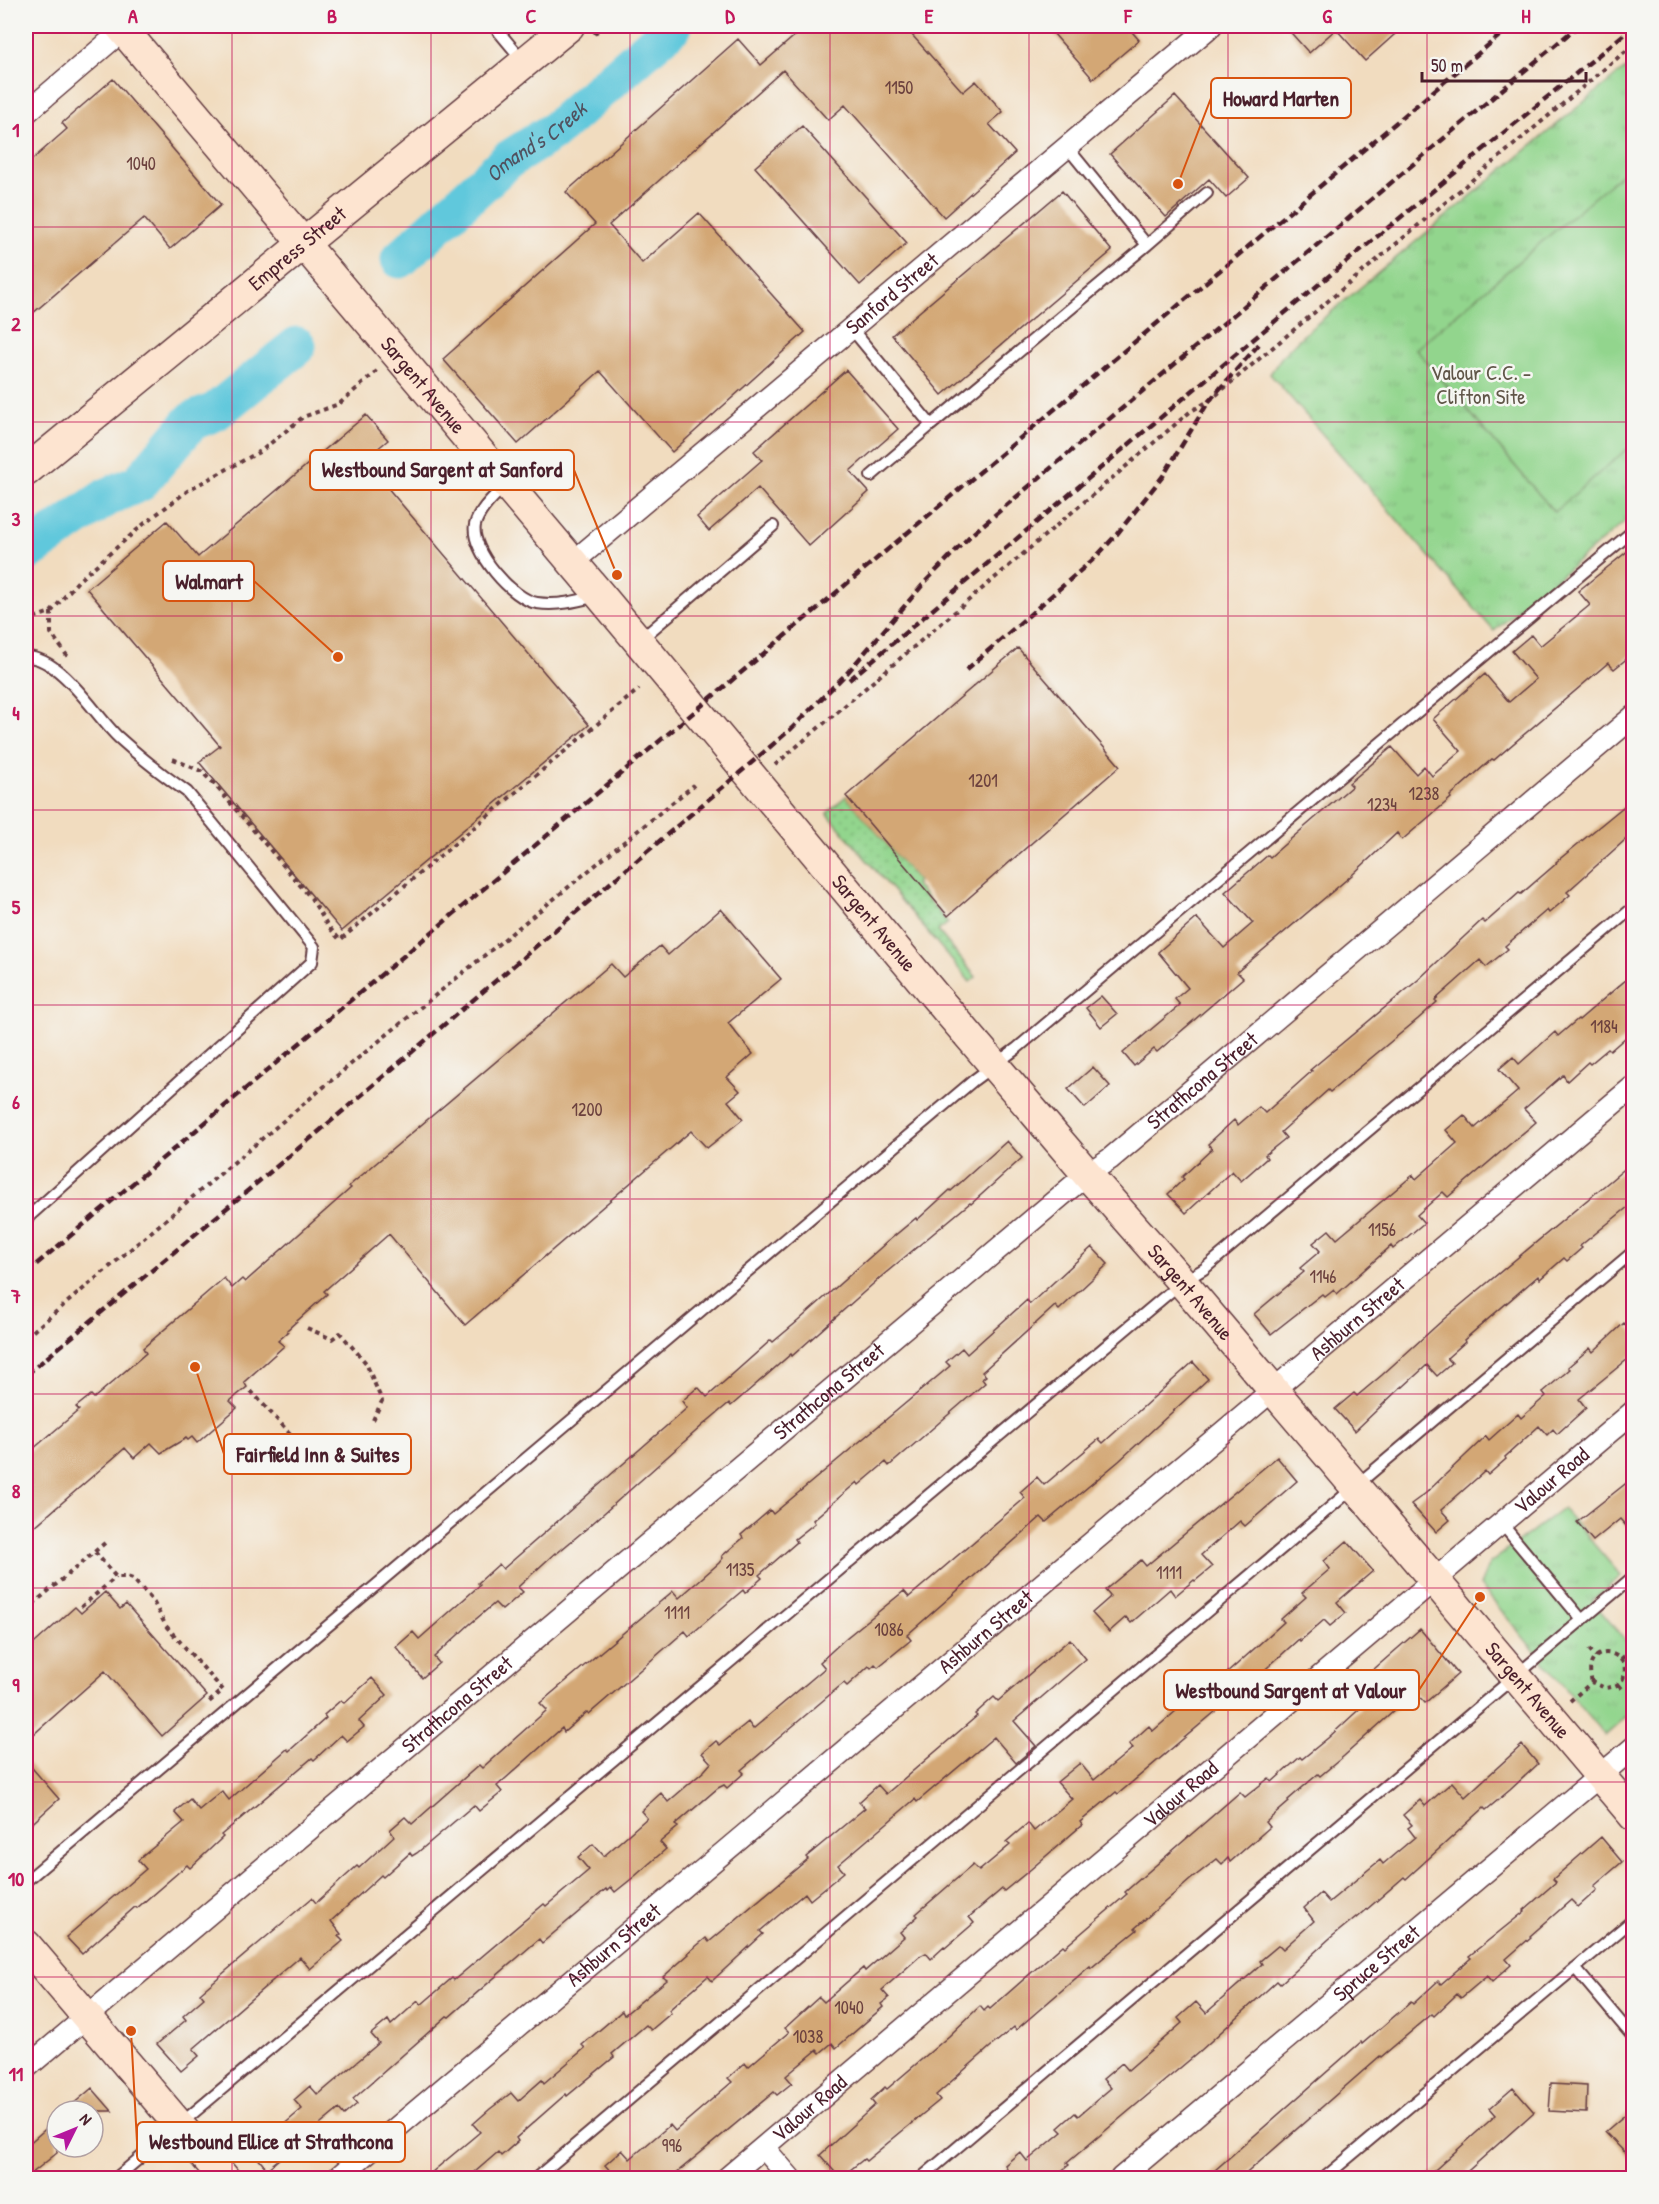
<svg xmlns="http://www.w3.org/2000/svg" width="1659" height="2204" font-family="'Patrick Hand',sans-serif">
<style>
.grass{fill:url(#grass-dots);stroke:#6e7a5c;stroke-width:1.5}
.park{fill:url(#park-tufts);stroke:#6e7a5c;stroke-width:1.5}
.pitch{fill:#92d58d;stroke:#6e7a5c;stroke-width:1.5}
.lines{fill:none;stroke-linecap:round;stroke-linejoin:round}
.river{stroke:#60c8dc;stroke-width:39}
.building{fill:#d3a775}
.service-casing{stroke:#633b41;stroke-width:14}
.minor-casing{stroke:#633b41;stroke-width:24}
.secondary-casing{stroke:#633b41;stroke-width:33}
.path{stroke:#633b41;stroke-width:4;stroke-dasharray:4.5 4.5;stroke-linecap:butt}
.service{stroke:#fff;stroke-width:10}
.minor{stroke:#fff;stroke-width:21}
.secondary{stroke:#fde4d0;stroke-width:30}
.rail{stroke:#4a1f2b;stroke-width:4.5;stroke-dasharray:9 4.5;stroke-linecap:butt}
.grid{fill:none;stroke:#c2185b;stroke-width:1.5;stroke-opacity:0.55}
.labels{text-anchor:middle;stroke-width:5;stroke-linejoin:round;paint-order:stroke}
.number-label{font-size:18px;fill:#6c413e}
.street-label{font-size:21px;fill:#4a1f2b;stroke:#f6f6f2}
.park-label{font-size:21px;fill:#605648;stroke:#f6f6f2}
.water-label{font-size:22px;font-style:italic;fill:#515260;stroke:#f6f6f2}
.leader{fill:none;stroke:#d8530f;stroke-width:2}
.callout-dot{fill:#d8530f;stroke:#f6f6f2;stroke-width:2}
.callout{fill:#f6f6f2;stroke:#d8530f;stroke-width:2}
.callout-label{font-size:22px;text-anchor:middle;font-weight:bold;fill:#4a1f2b}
.neatline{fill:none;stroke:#c2185b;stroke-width:2}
.grid-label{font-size:20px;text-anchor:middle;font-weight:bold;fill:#c2185b}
</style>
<defs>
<pattern id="grass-dots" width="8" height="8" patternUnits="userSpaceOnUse" patternTransform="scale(1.5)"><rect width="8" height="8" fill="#92d58d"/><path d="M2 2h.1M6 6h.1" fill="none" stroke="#7fb67a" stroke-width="1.8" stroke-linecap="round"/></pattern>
<pattern id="park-tufts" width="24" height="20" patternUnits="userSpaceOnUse" patternTransform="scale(1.5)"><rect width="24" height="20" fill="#92d58d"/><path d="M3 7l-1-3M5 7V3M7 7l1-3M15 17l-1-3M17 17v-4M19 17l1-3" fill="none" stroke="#7fb67a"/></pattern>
</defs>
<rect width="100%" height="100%" fill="#f6f6f2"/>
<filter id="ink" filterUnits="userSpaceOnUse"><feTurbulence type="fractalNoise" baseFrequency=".0167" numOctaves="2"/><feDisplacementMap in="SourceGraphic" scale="12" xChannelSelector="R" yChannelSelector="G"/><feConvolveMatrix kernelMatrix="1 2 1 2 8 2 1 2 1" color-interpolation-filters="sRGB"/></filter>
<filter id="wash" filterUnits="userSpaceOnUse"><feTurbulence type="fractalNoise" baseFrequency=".008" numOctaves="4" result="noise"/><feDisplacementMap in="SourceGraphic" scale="24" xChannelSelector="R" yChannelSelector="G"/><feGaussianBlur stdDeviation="1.35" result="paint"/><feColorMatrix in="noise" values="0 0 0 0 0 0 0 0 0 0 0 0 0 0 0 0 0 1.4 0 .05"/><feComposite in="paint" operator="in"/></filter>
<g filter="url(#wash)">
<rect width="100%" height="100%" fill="#f1dcbf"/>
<path class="grass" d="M846,796L918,881L915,884L948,923L938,931L976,977L970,982L827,813Z"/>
<path class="park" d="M1633,64V515L1494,631L1270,374L1283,355L1302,336L1614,77Z
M1563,1508L1621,1576L1592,1601L1633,1649V1711L1605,1736L1480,1585L1489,1564Z"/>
<path class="pitch" d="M1633,164V444L1554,512L1416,349Z"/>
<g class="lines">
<g class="river">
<path id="s1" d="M400,259L508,160L554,131L673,26"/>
<path d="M26,553L107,497L139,483L192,421L215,412L297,346"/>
</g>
</g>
<g id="blocks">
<path class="building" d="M806,26H904L963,92L976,81L1003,112L989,124L1015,153L944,217L845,105L828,120L783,70L609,225L642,263L699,213L805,332L672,452L600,371L518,444L443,359L595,224L566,192L738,39L761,65Z
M1047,26H1127L1139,40L1093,79Z
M1285,26H1404L1365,61L1336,29L1309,53Z
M113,79L221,205L170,249L144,218L26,319V165L67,129L62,123Z
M1175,96L1249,178L1226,198L1209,179L1166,217L1110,154Z
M802,126L907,243L860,285L755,167Z
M1062,191L1112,251L942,395L892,335Z
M846,370L898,429L850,471L869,492L809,546L758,488L709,531L697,517L762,460L754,451Z
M366,415L388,440L364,460L589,725L342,931L199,762L220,746L87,589L167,521L198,557Z
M1634,546V653L1614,669L1608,663L1494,760L1492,759L1450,796L1451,798L1402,840L1397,833L1352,875L1237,972L1243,978L1157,1052L1154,1049L1134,1066L1123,1053L1180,1005L1175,999L1188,988L1158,952L1197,918L1224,948L1253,923L1225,892L1268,855L1270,857L1352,786L1349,783L1392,747L1416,774L1424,766L1432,776L1461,751L1433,719L1485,674L1509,702L1536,679L1512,651L1531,635L1540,646L1590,605L1578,591Z
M1018,648L1120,766L948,916L846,796Z
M1634,798V832L1567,892L1570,895L1549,913L1547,910L1505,946L1508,949L1486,967L1480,960L1435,1000L1437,1002L1418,1019L1330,1092L1328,1090L1281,1132L1286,1138L1265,1155L1267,1158L1241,1181L1232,1171L1186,1213L1168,1194L1184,1179L1182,1177L1212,1149L1208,1144L1234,1120L1238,1125L1259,1107L1265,1113L1312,1071L1310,1070L1418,980L1482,920L1485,923L1519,893L1521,894L1557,863L1556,862Z
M721,909L781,979L728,1023L753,1054L727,1077L740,1091L728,1101L743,1119L707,1148L691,1131L465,1325L389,1234L324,1291L327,1294L287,1330L288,1332L278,1341L284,1346L244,1382L247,1387L230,1401L237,1408L197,1443L192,1437L188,1440L186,1438L161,1453L151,1443L134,1458L125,1448L26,1534V1455L79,1410L76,1407L91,1395L94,1398L146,1353L143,1348L224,1278L232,1288L242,1279L245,1282L351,1188L349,1186L611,964L623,977L660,946L668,955Z
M1634,973V1030L1610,1051L1608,1049L1590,1064L1588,1062L1567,1081L1563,1075L1524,1109L1536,1122L1448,1197L1443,1192L1417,1215L1424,1223L1393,1249L1391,1246L1337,1294L1334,1290L1325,1297L1322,1294L1271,1334L1254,1314L1304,1272L1300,1268L1320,1251L1313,1243L1329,1230L1337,1239L1413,1175L1416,1179L1457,1143L1446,1130L1464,1115L1475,1128L1518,1091L1499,1069L1513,1057L1519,1064L1555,1032L1558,1036L1578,1019L1579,1020Z
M1101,996L1117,1014L1101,1027L1086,1008Z
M1093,1067L1110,1086L1085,1108L1068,1089Z
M1007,1141L1022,1158L971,1204L970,1203L882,1276L792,1356L791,1354L731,1406L729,1403L703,1425L586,1529L556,1554L555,1553L518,1587L523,1592L502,1610L495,1603L470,1624L434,1657L439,1663L422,1678L396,1647L413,1632L419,1639L480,1585L478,1583L499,1564L503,1569L687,1408L682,1401L698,1387L707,1397L771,1340L773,1342L798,1321L887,1242L916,1218L917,1220L950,1190L951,1191Z
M1634,1161V1202L1580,1246L1582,1248L1567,1261L1564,1258L1540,1279L1538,1276L1464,1340L1465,1342L1447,1358L1452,1363L1437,1376L1427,1365L1403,1387L1402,1386L1355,1431L1335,1409L1354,1393L1357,1396L1382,1375L1445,1318Z
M1092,1247L1108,1264L1059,1310L1055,1306L982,1372L986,1376L982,1379L985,1383L889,1466L886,1462L859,1485L857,1482L813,1520L815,1523L795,1539L797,1542L759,1575L762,1578L745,1593L743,1590L689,1636L685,1631L589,1714L587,1712L564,1732L562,1728L497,1786L502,1792L479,1811L474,1805L417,1853L412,1856L410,1853L383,1877L381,1875L331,1921L341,1934L338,1936L343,1941L310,1969L300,1957L193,2049L199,2056L181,2071L157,2044L186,2020L183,2016L204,1998L200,1993L312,1898L316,1903L357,1866L359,1868L394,1836L390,1830L405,1817L412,1824L479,1765L482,1768L547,1710L540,1703L673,1591L679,1598L719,1563L723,1558L722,1556L743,1538L741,1535L770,1510L773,1514L950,1366L946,1362L962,1348L967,1354L1027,1300L1030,1304Z
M1624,1323L1634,1333V1354L1579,1399L1586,1408L1557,1434L1553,1429L1547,1435L1539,1426L1505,1457L1506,1459L1488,1475L1485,1471L1441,1510L1450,1520L1436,1532L1411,1504L1426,1493L1486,1436L1489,1440L1518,1414L1521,1418L1546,1396L1543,1392L1570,1369L1568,1367L1590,1348L1593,1352Z
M1193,1362L1208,1379L1119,1461L1046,1522L1041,1517L907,1635L911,1640L878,1667L875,1664L871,1668L869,1666L847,1686L844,1683L840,1686L741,1770L744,1773L727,1788L724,1785L718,1788L675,1825L678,1827L660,1842L666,1849L635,1876L615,1892L611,1887L607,1891L606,1889L542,1943L539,1939L449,2017L447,2016L353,2099L357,2104L344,2115L339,2109L267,2169L244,2142L260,2128L268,2138L302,2109L294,2100L310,2086L318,2095L379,2043L371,2034L388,2020L391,2025L418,2001L421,2005L452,1978L454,1980L544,1904L546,1906L589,1870L578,1857L593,1844L604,1856L647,1818L641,1811L661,1793L668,1802L704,1771L711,1763L702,1753L716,1741L720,1745L748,1722L753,1729L825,1668L820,1662L846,1638L904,1591L909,1597L1025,1498L1020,1492L1037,1477L1044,1485L1099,1439L1103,1443Z
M1277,1457L1297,1481L1245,1526L1240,1521L1201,1555L1212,1567L1195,1581L1194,1580L1175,1596L1170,1589L1131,1623L1126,1617L1109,1632L1092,1613L1109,1598L1110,1596L1105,1590L1141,1560L1146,1566Z
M1634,1477V1535L1620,1519L1593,1541L1577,1522Z
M1347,1541L1373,1571L1337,1602L1346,1613L1330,1626L1324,1620L1300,1641L1299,1639L1236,1696L1235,1695L1118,1794L1116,1792L1080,1822L1082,1825L1031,1869L1004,1891L1002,1889L969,1917L974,1923L945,1948L944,1947L931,1959L926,1953L920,1956L882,1990L889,1998L881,2004L883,2007L836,2048L832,2043L820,2053L817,2050L786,2076L792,2083L777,2095L774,2092L670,2178H607L613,2174L605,2165L622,2150L630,2159L670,2125L675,2131L732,2082L728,2078L745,2063L748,2067L789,2032L785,2028L819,1997L824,2002L863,1968L865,1971L904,1937L900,1932L918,1916L916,1914L954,1881L973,1865L979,1871L1010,1845L1006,1842L1028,1823L1034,1831L1072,1799L1057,1782L1080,1763L1094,1780L1133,1748L1129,1744L1149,1726L1153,1731L1192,1697L1188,1692L1208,1675L1215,1684L1284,1622L1281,1619L1306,1597L1302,1593L1330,1569L1324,1561Z
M105,1592L120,1609L126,1604L207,1696L162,1736L105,1671L26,1741V1651L75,1607L81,1613Z
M1420,1629L1458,1674L1425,1703L1415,1692L1344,1756L1320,1776L1318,1774L1288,1800L1289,1802L1266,1822L1270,1827L1230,1862L1228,1858L1222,1864L1217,1859L1190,1880L1135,1928L1137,1930L1116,1947L1091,1968L1090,1966L1016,2030L1014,2027L989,2048L936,2095L940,2100L924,2113L866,2161L864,2159L840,2178L820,2155L875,2105L871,2100L885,2087L887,2089L949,2036L980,2006L984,2011L988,2007L990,2009L1063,1945L1065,1947L1127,1894L1125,1892L1240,1792L1245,1797L1269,1778L1272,1782L1300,1757L1302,1759L1328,1738L1379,1691L1366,1676Z
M1070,1639L1086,1659L1014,1721L1036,1746L1016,1763L994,1737L917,1802L915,1799L838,1865L844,1872L810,1900L805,1893L760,1931L763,1934L712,1981L708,1976L669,2010L671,2013L651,2030L646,2025L612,2054L614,2057L567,2096L566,2094L516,2138L518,2141L501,2156L498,2152L468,2178H425L480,2132L473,2124L490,2109L511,2093L518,2101L542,2080L544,2083L585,2048L582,2045L622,2011L624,2015L667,1980L663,1977L689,1954L688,1953L706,1938L709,1942L808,1859L806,1857L865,1808L859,1802L878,1785L886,1794L977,1716L975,1714L994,1697L998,1701Z
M372,1678L387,1695L359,1721L364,1727L347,1741L341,1735L314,1760L312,1758L221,1835L223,1837L190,1868L187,1865L137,1908L135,1907L82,1954L66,1937L146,1869L138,1860L184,1822L175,1812L190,1799L199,1810L222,1791L229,1800L287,1749L289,1751L326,1718L324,1715L341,1700L344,1703Z
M1522,1745L1538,1764L1510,1790L1486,1810L1484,1808L1406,1879L1404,1877L1357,1918L1356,1917L1329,1939L1280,1984L1277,1981L1199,2052L1067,2163L1069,2165L1052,2178H995L1007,2168L1005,2165L1020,2152L1027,2161L1062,2132L1058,2128L1075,2113L1078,2116L1111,2088L1103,2079L1122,2063L1128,2070L1182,2023L1178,2018L1196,2002L1206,2013L1262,1964L1260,1961L1279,1945L1283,1949L1314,1921L1304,1908L1321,1893L1329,1902L1380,1860L1383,1864L1415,1837L1408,1828L1412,1825L1403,1815L1420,1800L1425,1806L1452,1782L1465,1797Z
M26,1761L59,1799L26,1829Z
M1601,1837L1622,1862L1594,1886L1597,1890L1578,1907L1571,1900L1530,1936L1531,1937L1506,1959L1511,1965L1492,1982L1487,1976L1461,1998L1457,1994L1434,2016L1432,2014L1381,2057L1380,2056L1241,2178H1206L1361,2042L1362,2044L1411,2002L1413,2004L1438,1981L1441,1984L1471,1958L1469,1956L1525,1911L1524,1910L1556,1882L1553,1879Z
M1551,2084L1587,2086L1586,2113L1549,2111Z
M92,2088L112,2111H65Z
M1513,2088L1534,2112L1460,2178H1426L1496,2115L1490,2108Z
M1634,2107V2162L1605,2132Z
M57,2119V2153L26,2178V2146Z"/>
</g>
</g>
<g filter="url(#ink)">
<use href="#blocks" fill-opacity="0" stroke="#633b41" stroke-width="1.5"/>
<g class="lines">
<g class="service-casing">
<path id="service" d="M494,26L524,62
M1147,245L1207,193
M851,328L931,425L1147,245L1067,147
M871,476L931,425
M506,484C496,495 479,509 475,525C470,550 513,600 537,603C558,606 577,601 597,596
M639,641L773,526
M26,657C61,657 94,714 118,737C140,757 163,775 187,792L314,947L312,962L26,1219
M1502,1524L1582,1620
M26,1881L974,1080L1016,1049L1634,530
M1575,1968L1634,2038
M116,2178L1182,1282L1204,1269L1634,907
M536,2178L1634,1251
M921,2178L1634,1576
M1324,2178L1634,1919"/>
</g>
<g class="minor-casing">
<g id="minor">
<path d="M26,113L123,30"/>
<path id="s2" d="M573,562L1211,26"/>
<path id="s3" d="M26,2068L1087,1174L1110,1159L1634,716"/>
<path d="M764,2148L790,2178"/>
<path id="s4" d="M337,2178L1634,1086"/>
<path id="s5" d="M727,2178L1634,1411"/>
<path id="s6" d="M1121,2178L1634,1747"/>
</g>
</g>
<g class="secondary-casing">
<g id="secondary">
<path id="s7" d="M120,26L600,595L934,995L1087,1174L1182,1282L1634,1816"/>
<path id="s8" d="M26,471L569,26"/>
<path d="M26,1945L224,2178"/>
</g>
</g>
<path class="path" d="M594,34L603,26
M51,612V633L68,657
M26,622L33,618L51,612L79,580L145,523L190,489L261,451L303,417L339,404L377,371
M173,759L201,771L215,785L311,898L328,926L340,940L639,689
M775,765L1191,411L1209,401L1634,44
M307,1328L332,1339L340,1333L366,1363L382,1401L373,1420
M26,1337L357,1059L694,785
M251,1391L305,1450
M95,1552L116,1577H127L133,1579L153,1601L166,1626L223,1690L209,1702
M81,1607L116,1577
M26,1610L106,1542
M1589,1649L1596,1657
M1621,1659L1627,1654
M1619,1685L1624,1691
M1570,1701L1592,1682L1605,1688C1614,1687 1621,1685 1624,1676C1632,1648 1580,1641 1592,1682"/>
<use href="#service" class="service"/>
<use href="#minor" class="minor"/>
<use href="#secondary" class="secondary"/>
<path class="rail" d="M966,670L1096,557L1117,534L1163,476L1209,401L1260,343
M849,680L1318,285L1634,26
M26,1273L1511,26
M26,1375L317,1133L791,729L848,672L926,581L971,535L1578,26"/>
</g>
</g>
<path class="grid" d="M232,26V2178M431,26V2178M630,26V2178M830,26V2178M1029,26V2178M1228,26V2178M1427,26V2178M26,227H1634M26,422H1634M26,616H1634M26,810H1634M26,1005H1634M26,1199H1634M26,1394H1634M26,1588H1634M26,1782H1634M26,1977H1634"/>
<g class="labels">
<g class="number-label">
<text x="899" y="94">1150</text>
<text x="141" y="170">1040</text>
<text x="983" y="787">1201</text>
<text x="1424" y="800">1238</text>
<text x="1382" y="811">1234</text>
<text x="1604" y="1033">1184</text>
<text x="587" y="1116">1200</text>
<text x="1382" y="1236">1156</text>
<text x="1323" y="1283">1146</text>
<text x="740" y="1576">1135</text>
<text x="1169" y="1579">1111</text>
<text x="677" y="1619">1111</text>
<text x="889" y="1636">1086</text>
<text x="849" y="2014">1040</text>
<text x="808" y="2043">1038</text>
<text x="672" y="2152">996</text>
</g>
<g class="street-label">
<text dy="7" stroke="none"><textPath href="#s8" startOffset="351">Empress Street</textPath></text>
<text dy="7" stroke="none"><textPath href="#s2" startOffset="417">Sanford Street</textPath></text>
<text dy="7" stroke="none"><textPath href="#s7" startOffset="470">Sargent Avenue</textPath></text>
<text dy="7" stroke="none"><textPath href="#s7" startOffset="1172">Sargent Avenue</textPath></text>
<text dy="7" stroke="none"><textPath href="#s3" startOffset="1536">Strathcona Street</textPath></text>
<text dy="7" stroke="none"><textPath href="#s7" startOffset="1658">Sargent Avenue</textPath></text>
<text dy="7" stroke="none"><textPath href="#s4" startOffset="1334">Ashburn Street</textPath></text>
<text dy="7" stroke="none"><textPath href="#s3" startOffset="1050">Strathcona Street</textPath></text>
<text dy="7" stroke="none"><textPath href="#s5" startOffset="1080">Valour Road</textPath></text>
<text dy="7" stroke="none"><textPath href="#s4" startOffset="848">Ashburn Street</textPath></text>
<text dy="7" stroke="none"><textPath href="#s7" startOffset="2180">Sargent Avenue</textPath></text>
<text dy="7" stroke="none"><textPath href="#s3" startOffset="564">Strathcona Street</textPath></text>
<text dy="7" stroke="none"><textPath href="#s5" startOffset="594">Valour Road</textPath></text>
<text dy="7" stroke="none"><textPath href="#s4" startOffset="362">Ashburn Street</textPath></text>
<text dy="7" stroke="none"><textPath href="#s6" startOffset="334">Spruce Street</textPath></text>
<text dy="7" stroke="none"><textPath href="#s5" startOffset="108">Valour Road</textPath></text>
</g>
<g class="park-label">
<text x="1481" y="380">Valour C.C. -<tspan x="1481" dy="24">Clifton Site</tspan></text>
</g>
<g class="water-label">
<text dy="8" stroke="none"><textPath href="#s1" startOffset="180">Omand's Creek</textPath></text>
</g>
</g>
<path class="leader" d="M1178 184L1211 98M617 575L574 470M338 657L254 581M195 1367L224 1454M1480 1597L1419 1690M131 2031L137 2142"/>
<g class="callout-dot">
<circle cx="1178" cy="184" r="6"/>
<circle cx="617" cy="575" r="6"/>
<circle cx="338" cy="657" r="6"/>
<circle cx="195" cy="1367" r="6"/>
<circle cx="1480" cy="1597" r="6"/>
<circle cx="131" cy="2031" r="6"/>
</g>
<g class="callout">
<rect x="1211" y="78" width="140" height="40" rx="6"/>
<rect x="310" y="450" width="264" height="40" rx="6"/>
<rect x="163" y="561" width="91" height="40" rx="6"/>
<rect x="224" y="1434" width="187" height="40" rx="6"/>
<rect x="1164" y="1670" width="255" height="40" rx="6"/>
<rect x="137" y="2122" width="268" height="40" rx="6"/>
</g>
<g class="callout-label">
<text x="1281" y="106">Howard Marten</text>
<text x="442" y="477">Westbound Sargent at Sanford</text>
<text x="209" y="589">Walmart</text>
<text x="318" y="1462">Fairfield Inn &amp; Suites</text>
<text x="1291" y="1698">Westbound Sargent at Valour</text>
<text x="271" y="2149">Westbound Ellice at Strathcona</text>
</g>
<rect width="1659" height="2204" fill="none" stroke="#f6f6f2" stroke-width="66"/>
<g transform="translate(75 2129) rotate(47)"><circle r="28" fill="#f6f6f2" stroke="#b1a0a2" stroke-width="1.5"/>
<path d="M0-4.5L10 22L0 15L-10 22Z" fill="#b5179e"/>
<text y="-9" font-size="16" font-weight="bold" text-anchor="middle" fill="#4a1f2b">N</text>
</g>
<path d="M1422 72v9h164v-9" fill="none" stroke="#4a1f2b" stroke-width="3"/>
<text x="1431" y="72" font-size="18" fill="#4a1f2b" stroke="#f6f6f2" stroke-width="4.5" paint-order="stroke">50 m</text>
<rect x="33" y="33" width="1593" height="2138" class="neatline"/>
<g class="grid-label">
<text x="133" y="23">A</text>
<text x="332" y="23">B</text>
<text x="531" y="23">C</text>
<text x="730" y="23">D</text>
<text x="929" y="23">E</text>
<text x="1128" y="23">F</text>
<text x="1327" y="23">G</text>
<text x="1526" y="23">H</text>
<text x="16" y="137">1</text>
<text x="16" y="331">2</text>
<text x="16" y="526">3</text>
<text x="16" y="720">4</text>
<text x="16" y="914">5</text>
<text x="16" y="1109">6</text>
<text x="16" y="1303">7</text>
<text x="16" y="1498">8</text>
<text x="16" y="1692">9</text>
<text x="16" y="1886">10</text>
<text x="16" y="2081">11</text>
</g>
</svg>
